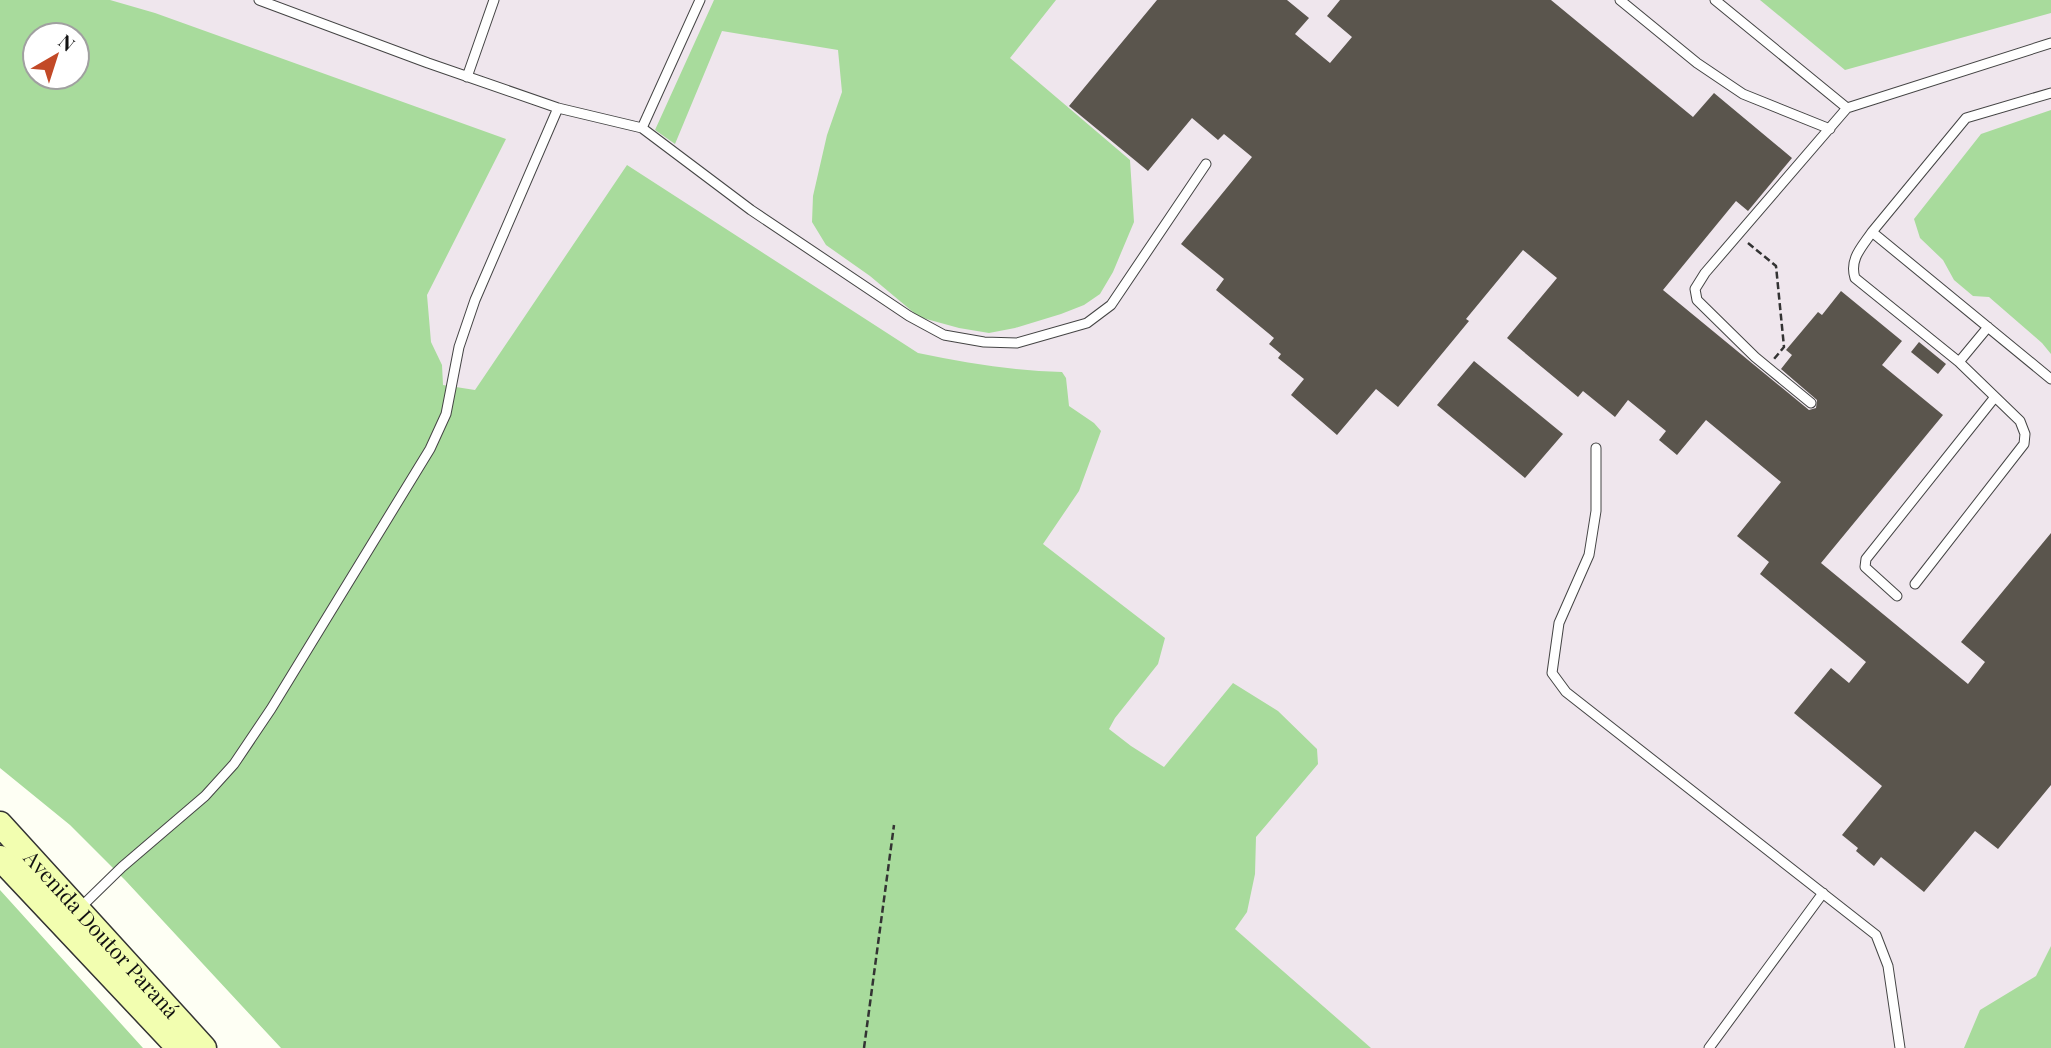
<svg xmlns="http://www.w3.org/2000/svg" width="2051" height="1048" font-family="'Playfair Display',serif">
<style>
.industrial{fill:#efe6ed;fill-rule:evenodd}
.forest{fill:#a8db9c;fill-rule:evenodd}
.building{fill:#5a554d}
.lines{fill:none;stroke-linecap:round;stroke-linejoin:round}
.lane-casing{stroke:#444;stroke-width:11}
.secondary-casing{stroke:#333;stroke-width:27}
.path{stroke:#333;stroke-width:2.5;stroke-dasharray:7 3.5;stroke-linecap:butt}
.lane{stroke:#fff;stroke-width:9}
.secondary{stroke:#f2feb0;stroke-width:24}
.labels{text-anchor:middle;stroke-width:7;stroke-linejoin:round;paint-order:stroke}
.street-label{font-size:21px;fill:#111;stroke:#fff}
</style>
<rect width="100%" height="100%" fill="#fefff4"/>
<path class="industrial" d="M0,0H2051V1048H1232L494,440L0,60ZM35,35H77V77H35Z"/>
<path class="forest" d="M0,0H110L155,13L506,139L427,295L431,342L442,365L443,385L475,390L627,165L918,353C966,363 1013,371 1062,372L1066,378L1069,406L1094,423L1101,431L1079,491L1043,544L1165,638L1158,664L1115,718L1109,729L1131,746L1164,767L1233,683L1278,711L1317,749L1318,764L1256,837L1255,874L1247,912L1235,929L1371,1048H281L125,880L70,825L0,768ZM35,35H77V77H35Z
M714,0H1056L1010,58L1130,160L1134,222L1113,272L1100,294L1084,305L1061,314L1015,328L989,333L959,328L919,317L870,276L826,245L812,222L813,196L827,135L842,92L838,50L722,31L675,144L655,130Z
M1760,0H2051V13L1845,70Z
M2051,110V354L2042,343L1989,297L1973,296L1954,280L1943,260L1920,238L1914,219L1981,134Z
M0,890L143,1048H0Z
M2051,946V1048H1964L1980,1010L2036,976Z"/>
<path class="building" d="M1157,0H1287L1309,18L1295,34L1330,63L1352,37L1327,16L1340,0H1551L1693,117L1714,93L1792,158L1748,211L1736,201L1663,290L1809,410L1816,408L1817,400L1781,369L1792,355L1786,350L1818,312L1822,315L1841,291L1902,341L1882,365L1943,415L1821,563L1968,684L1985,662L1961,642L2051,533V785L1998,849L1975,831L1924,892L1881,857L1874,866L1856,851L1858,848L1842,835L1882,786L1794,713L1831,668L1849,683L1866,662L1760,574L1769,562L1737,536L1781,482L1706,420L1677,455L1659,440L1666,431L1628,400L1615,417L1583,391L1578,397L1507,338L1557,278L1523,250L1466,319L1469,321L1398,407L1376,389L1337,435L1291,395L1304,379L1278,358L1281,354L1269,344L1274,338L1216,290L1224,279L1181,244L1252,157L1224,134L1218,140L1192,118L1148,171L1069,106Z
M1919,342L1946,364L1938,374L1911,352Z
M1474,361L1563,434L1525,478L1437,405Z"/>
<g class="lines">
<g class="lane-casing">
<path id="lane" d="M259,0L428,63L558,108L642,128L751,210L909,316L944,335L984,342L1017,343L1087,323L1111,305L1206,164
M1620,0L1697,63L1743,94L1830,129
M1715,0L1847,108
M467,77L494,0
M2051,93L1966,118L1872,232L2051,379
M642,128L700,0
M1872,232C1862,247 1849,259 1855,278L1959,362L2020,421L2025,434L2024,444L1915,584
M1959,362L1988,327
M1811,403L1755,357L1697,300L1695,289L1705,273L1847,108L2051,43
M1596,448V511L1589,555L1559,623L1552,673L1566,692L1876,935L1888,966L1900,1048
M1897,596L1865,567L1866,559L1995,397
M80,908L122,867L205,796L234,764L271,709L430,449L446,414L459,347L475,300L558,108
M1709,1048L1823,893"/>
</g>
<g class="secondary-casing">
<g id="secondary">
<path id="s1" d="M0,824L204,1048"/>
<path d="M0,858L179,1048"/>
</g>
</g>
<path class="path" d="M1748,243L1776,266L1784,347L1774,359
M864,1048L894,825"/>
<use href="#lane" class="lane"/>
<use href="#secondary" class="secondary"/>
</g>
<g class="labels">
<g class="street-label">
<text dy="7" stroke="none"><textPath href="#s1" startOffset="150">Avenida Doutor Paraná</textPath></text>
</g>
</g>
<g transform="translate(56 56) rotate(39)"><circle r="33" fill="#ffffff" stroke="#a0a0a0" stroke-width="2"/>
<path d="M0-5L12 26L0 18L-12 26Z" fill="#c24927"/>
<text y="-10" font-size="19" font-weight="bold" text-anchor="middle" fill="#111111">N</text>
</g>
</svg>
